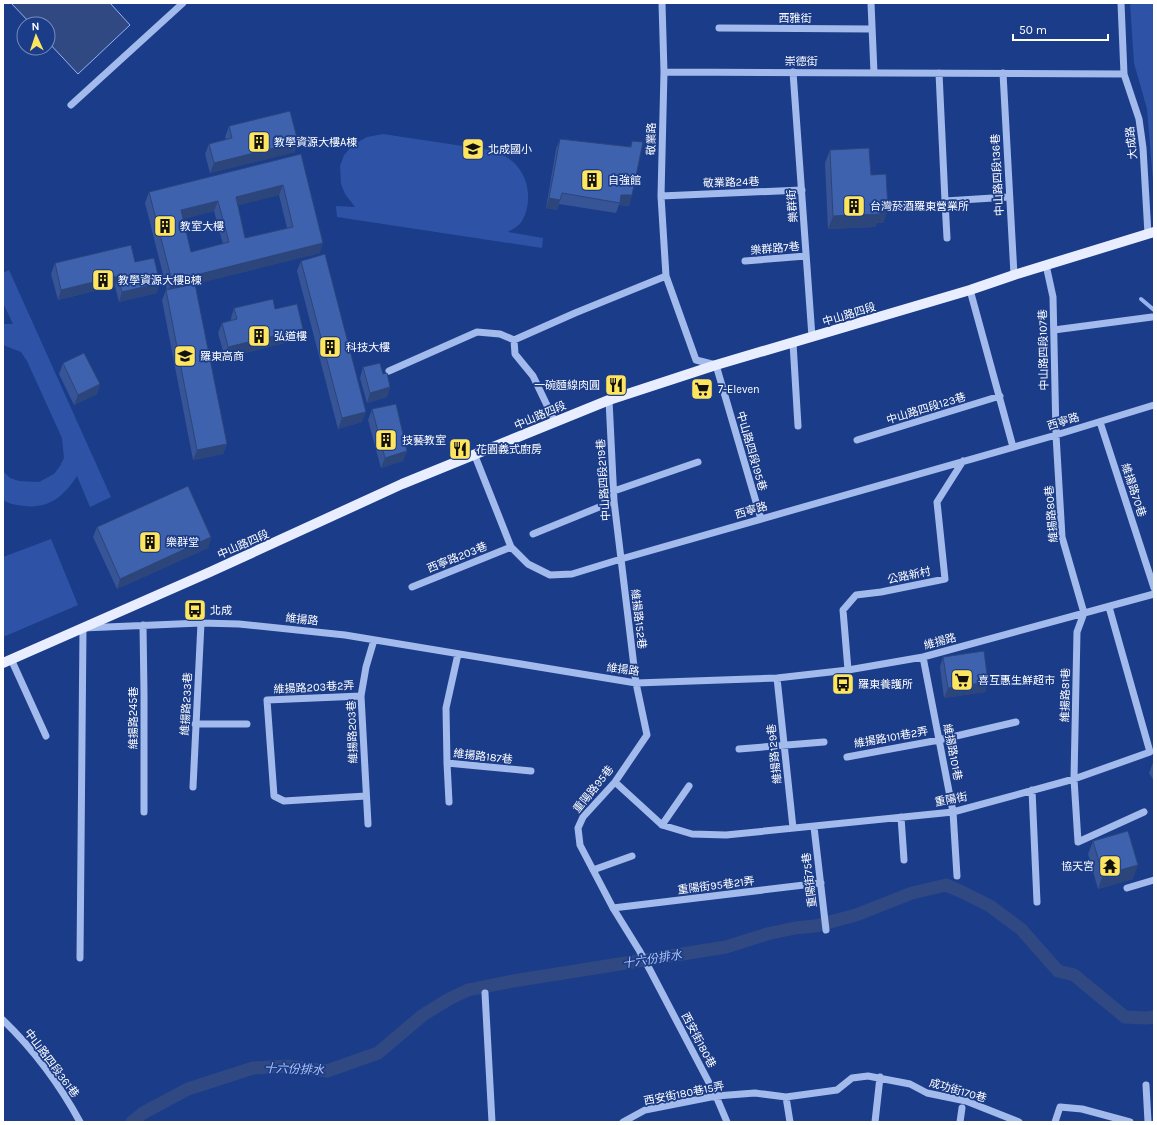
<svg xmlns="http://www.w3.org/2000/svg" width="1157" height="1125" font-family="Karla,'Noto Sans TC',sans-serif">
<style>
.green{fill:#2e53a6}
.water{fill:#314982;stroke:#96b3ee}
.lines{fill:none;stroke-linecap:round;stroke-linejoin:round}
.stream{stroke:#96b3ee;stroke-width:4}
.canal{stroke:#314982;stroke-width:13}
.minor{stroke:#a3baec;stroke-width:7}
.major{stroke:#e8eeff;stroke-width:10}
.wall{fill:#365496;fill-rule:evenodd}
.shaded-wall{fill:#2c457a}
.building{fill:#3f62af;stroke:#2c457a;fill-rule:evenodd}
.labels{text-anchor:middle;stroke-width:3.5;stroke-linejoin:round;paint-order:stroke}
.street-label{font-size:11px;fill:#fff;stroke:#1b3c88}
.poi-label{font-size:11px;fill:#fff;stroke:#1b3c88;text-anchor:start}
.water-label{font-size:12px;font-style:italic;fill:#afc5f4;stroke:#1b3c88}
</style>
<rect width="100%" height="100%" fill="#1b3c88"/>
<path class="green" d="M1130,3H1154V193L1147,109L1134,63Z
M383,134L489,150C498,153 505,155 512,161C529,175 533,202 522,221C519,226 513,229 508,232L543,238L542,248L337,217L336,206L355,207L345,194L341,184L340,166L344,155L353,145L367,137Z
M9,270L111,497L90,507L77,476C64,496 49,509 24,506C17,505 9,504 3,500V471L10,478L19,481L39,482L54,474L60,466L64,458L62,438L27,361L21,352L3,345V324H13L3,303V273Z
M51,539L78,605L3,637V557Z"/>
<path class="water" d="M11,3H110L130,25L78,74L48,42V24H31Z"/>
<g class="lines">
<path class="stream" d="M1141,299L1154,310"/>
<path class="canal" d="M132,1122L143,1113L188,1089L253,1068L288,1066L327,1071L378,1053L423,1015L449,999L468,990L513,981L726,947L767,934L795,928L815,926L856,915L912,893L946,885L960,891L990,906L1021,929L1058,971L1074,975L1125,1017L1147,1018L1154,1017"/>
<path class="minor" d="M662,3L664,72L661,196L666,276L696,360L716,365L761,519
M871,3L874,73
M1121,3L1124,74L1139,119L1143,148L1148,234
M719,28L871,29
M664,72L1124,74
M793,72L812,337
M939,73L945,201L1009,197
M1003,73L1014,275
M71,105L183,3
M661,196L802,190
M945,201L947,238
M745,261L806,256
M1046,265L1053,297L1056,435L1062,537L1084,613
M970,290L1013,447
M1054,330L1152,317
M514,340L575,313L666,276
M514,340L515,354L533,376L555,422
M793,343L798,426
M389,371L477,332L500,334L514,340
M609,400L614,501L636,683L647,735L615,782L583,817L578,828L580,845L613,908L639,950L650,970L716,1096L727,1122
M1100,422L1154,588
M857,440L1000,396
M475,456L511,547L528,564L550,575L572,574L621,559L1056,435L1154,405
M614,491L698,462
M533,534L614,501
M412,587L511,547
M1084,613L1077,632L1074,779L1078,842L1144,812
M143,625L144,694V812
M458,654L446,708L447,763L531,771
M923,657L953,812L957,876
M11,659L46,736
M848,670L843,610L856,595L881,592L945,579L937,502L963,461
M777,678L793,828
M361,696L267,700L274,796L284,801L366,796
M195,724H247
M739,749L824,742
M847,757L939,740L1016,722
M447,763L449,802
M615,782L662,825L692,834L726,835L953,812L1074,779L1150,752L1109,607
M193,787L201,623
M1032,790L1037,902
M901,817L904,860
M368,824L361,696L366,667L374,640
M662,825L689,786
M814,827L826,930
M593,870L632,856
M1127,888L1154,880
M613,908L821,883
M80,958L83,628L201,623L239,624L345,635L636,683L777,678L848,670L923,657L1154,594
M485,993L492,1122
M3,1020C33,1049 60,1085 80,1122
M1146,1085L1148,1122
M786,1097L790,1122
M623,1122L645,1110L716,1096L755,1093L786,1097L837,1090L852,1078L868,1076L910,1084L927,1093L966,1101L1019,1122
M875,1122L880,1077
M960,1122L962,1108
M1055,1122L1060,1107L1082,1109L1130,1122"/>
<path class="major" d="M3,663L210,572L402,484L609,400L716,365L970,290L1014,275L1154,232"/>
</g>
<path class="wall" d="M229,126L295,152L210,173L205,154L209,144L226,139L225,137Z
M560,139L630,147L632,141V195L629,206L619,205L616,213L559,204L557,210L546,208L556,149Z
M830,150L871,175L888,209L883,223H877L875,227L828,229L825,163Z
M301,154L320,253L191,285L227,444L223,454L193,460L162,300L166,290H167L145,203L149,192ZM279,195L287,228L245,238L238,205ZM214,211L223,244L191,252L183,219Z
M301,261L362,422L338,429L297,271Z
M135,262L157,293L119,302L115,286L58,300L51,274L55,263Z
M234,308L275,309L303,329L300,339L225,358L218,333L222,323L231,320V318Z
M63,363L100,384L97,394L74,405L59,374Z
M363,367L383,374L390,387L387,397L367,403L360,378Z
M372,409L407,451L403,461L381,468L368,420Z
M97,527L211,537L208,548L117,589L93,537Z
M943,657L988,682L985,692L944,698L940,667Z
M1154,760V781L1149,773Z
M1093,841L1133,879L1098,889L1088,854Z"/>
<path class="shaded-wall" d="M298,142L295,152L210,173L214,163Z
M283,185L279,195L232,207L236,197Z
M621,195H632L629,206L619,205Z
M549,198L560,200L557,210L546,208Z
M218,201L214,211L177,221L181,210Z
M880,209H888L883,223H877L875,227L828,229L833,216Z
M323,243L320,253L168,291L172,281Z
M118,276L115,286L58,300L61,290Z
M160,283L157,293L119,302L122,292Z
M303,329L300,339L225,358L228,347Z
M100,384L97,394L74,405L78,395Z
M390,387L387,397L367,403L370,393Z
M366,412L362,422L338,429L342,418Z
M227,444L223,454L193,460L197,450Z
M407,451L403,461L381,468L385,458Z
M211,537L208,548L117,589L120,579Z
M988,682L985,692L944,698L948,688Z
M1138,865L1133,879L1098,889L1103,875Z"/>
<path class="building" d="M290,111L298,142L214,163L209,144L232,138L229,126Z
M560,139L631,147L632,141L643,142L632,195H621L620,203L562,193L560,200L549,198Z
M869,148L871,175L886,174L888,209H880V214L833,216L830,150Z
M301,154L323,243L172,281L149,192ZM283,185L293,227L245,238L236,197ZM218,201L229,242L191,252L181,210Z
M131,245L135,262L154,258L160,283L122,292L118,276L61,290L55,263Z
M325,254L366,412L342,418L301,261Z
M195,284L227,444L197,450L166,290Z
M273,299L275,309L297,304L303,329L228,347L222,323L237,319L234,308Z
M84,353L100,384L78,395L63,363Z
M380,363L383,374L387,373L390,387L370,393L363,367Z
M396,404L407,451L385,458L372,409Z
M188,486L211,537L120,579L97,527Z
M984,651L988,682L948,688L943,657Z
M1128,831L1138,865L1103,875L1093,841Z"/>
<defs>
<g id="building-square" transform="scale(1.15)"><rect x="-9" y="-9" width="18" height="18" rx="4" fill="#fee560" stroke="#1b3c88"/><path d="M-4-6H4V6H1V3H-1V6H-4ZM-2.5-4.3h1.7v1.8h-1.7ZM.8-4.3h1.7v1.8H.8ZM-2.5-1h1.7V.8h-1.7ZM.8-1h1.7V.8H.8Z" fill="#111"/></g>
<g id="school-square" transform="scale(1.15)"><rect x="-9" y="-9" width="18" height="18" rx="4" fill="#fee560" stroke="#1b3c88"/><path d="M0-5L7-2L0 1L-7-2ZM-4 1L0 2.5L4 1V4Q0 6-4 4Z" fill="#111"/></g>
<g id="restaurant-square" transform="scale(1.15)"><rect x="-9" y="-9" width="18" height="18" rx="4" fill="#fee560" stroke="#1b3c88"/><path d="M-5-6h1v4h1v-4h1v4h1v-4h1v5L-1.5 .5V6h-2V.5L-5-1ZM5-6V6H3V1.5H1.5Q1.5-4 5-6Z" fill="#111"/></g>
<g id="supermarket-square" transform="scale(1.15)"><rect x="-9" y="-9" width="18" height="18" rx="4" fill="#fee560" stroke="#1b3c88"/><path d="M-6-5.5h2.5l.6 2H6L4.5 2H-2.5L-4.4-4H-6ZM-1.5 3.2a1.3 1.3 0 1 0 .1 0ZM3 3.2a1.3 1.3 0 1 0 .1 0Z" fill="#111"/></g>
<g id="bus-square" transform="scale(1.15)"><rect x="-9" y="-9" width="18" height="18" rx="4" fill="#fee560" stroke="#1b3c88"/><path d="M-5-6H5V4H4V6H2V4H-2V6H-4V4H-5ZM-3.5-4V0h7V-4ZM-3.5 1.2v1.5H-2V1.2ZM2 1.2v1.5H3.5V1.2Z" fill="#111"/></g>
<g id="temple-square" transform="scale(1.15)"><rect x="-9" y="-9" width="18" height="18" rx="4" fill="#fee560" stroke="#1b3c88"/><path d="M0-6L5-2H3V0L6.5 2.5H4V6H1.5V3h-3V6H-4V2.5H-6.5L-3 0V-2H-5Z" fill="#111"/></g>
</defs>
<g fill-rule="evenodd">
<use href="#building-square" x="259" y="142"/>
<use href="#school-square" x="473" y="149"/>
<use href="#building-square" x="592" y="180"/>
<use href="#building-square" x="854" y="206"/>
<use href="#building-square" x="165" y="226"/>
<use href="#building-square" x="103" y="280"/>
<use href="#building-square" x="259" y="336"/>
<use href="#building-square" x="330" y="347"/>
<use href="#school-square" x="185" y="356"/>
<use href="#restaurant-square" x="616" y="385"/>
<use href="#supermarket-square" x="702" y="389"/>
<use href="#building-square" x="386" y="440"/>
<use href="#restaurant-square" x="460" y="449"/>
<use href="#building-square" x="150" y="542"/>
<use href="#bus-square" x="195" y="610"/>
<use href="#supermarket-square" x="962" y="680"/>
<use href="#bus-square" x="843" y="684"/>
<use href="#temple-square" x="1110" y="866"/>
</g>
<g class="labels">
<g class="street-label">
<text x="795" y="22">西雅街</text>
<text x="801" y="65">崇德街</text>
<text transform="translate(651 139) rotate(-89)" y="4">敬業路</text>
<text transform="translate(1131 143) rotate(-96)" y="4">大成路</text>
<text transform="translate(997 175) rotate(-93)" y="4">中山路四段136巷</text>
<text transform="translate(731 182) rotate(-2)" y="4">敬業路24巷</text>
<text transform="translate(792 206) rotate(-94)" y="4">樂群街</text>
<text transform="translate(775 248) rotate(-5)" y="4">樂群路7巷</text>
<text transform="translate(849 314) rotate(-17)" y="4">中山路四段</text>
<text transform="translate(1043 350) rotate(-91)" y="4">中山路四段107巷</text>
<text transform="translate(926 408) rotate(-17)" y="4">中山路四段123巷</text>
<text transform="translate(540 415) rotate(-23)" y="4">中山路四段</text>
<text transform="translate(1063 421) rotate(-17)" y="4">西寧路</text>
<text transform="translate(752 451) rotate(74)" y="4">中山路四段195巷</text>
<text transform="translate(603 480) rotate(-94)" y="4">中山路四段219巷</text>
<text transform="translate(1134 490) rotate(72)" y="4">維揚路70巷</text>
<text transform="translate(751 510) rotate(-16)" y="4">西寧路</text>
<text transform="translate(1051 514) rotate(-95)" y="4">維揚路80巷</text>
<text transform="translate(243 544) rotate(-24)" y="4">中山路四段</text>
<text transform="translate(457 557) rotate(-22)" y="4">西寧路203巷</text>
<text transform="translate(909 575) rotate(-12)" y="4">公路新村</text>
<text transform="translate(302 619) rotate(6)" y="4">維揚路</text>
<text transform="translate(639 619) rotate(83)" y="4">維揚路152巷</text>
<text transform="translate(940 641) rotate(-15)" y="4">維揚路</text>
<text transform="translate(623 669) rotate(7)" y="4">維揚路</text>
<text transform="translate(314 687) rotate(-3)" y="4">維揚路203巷2弄</text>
<text transform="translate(1065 695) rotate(-89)" y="4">維揚路81巷</text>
<text transform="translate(186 704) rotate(-87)" y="4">維揚路233巷</text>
<text transform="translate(133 718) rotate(-90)" y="4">維揚路245巷</text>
<text transform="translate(352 732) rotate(-92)" y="4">維揚路203巷</text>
<text transform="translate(891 737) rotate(-10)" y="4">維揚路101巷2弄</text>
<text transform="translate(953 752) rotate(79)" y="4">維揚路101巷</text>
<text transform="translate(774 754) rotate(-96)" y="4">維揚路129巷</text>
<text transform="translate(483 756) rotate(6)" y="4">維揚路187巷</text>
<text transform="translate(593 789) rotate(-51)" y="4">重陽路95巷</text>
<text transform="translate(951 799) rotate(-11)" y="4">重陽街</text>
<text transform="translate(809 880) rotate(-97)" y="4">重陽街75巷</text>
<text transform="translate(716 885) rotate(-7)" y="4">重陽街95巷21弄</text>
<text transform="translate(699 1040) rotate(62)" y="4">西安街180巷</text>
<text transform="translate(52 1063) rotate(53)" y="4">中山路四段361巷</text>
<text transform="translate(958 1090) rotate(16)" y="4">成功街170巷</text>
<text transform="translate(684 1093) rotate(-11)" y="4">西安街180巷15弄</text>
</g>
<g class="poi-label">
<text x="274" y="146">教學資源大樓A棟</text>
<text x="488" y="153">北成國小</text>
<text x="608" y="184">自強館</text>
<text x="870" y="210">台灣菸酒羅東營業所</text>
<text x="180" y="230">教室大樓</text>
<text x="118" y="284">教學資源大樓B棟</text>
<text x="274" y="340">弘道樓</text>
<text x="346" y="351">科技大樓</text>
<text x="200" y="360">羅東高商</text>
<text x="600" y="389" text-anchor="end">一碗麵線肉圓</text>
<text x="718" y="393">7-Eleven</text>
<text x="402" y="444">技藝教室</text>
<text x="476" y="453">花園義式廚房</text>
<text x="166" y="546">樂群堂</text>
<text x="210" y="614">北成</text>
<text x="978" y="684">喜互惠生鮮超市</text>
<text x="858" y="688">羅東養護所</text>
<text x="1094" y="870" text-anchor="end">協天宮</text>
</g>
<g class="water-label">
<text transform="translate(652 959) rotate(-9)" y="4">十六份排水</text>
<text transform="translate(294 1069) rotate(2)" y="4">十六份排水</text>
</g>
</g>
<rect width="1157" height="1125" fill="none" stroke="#ffffff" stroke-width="8"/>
<g transform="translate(36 36) rotate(357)"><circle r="19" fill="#1b3c88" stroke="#768ab8"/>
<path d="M0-3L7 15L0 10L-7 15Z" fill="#fee560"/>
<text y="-6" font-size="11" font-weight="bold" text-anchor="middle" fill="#ffffff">N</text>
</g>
<path d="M1013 34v6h95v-6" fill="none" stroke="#ffffff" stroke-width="2"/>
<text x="1019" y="34" font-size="12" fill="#ffffff" stroke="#1b3c88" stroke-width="3" paint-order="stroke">50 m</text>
</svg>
